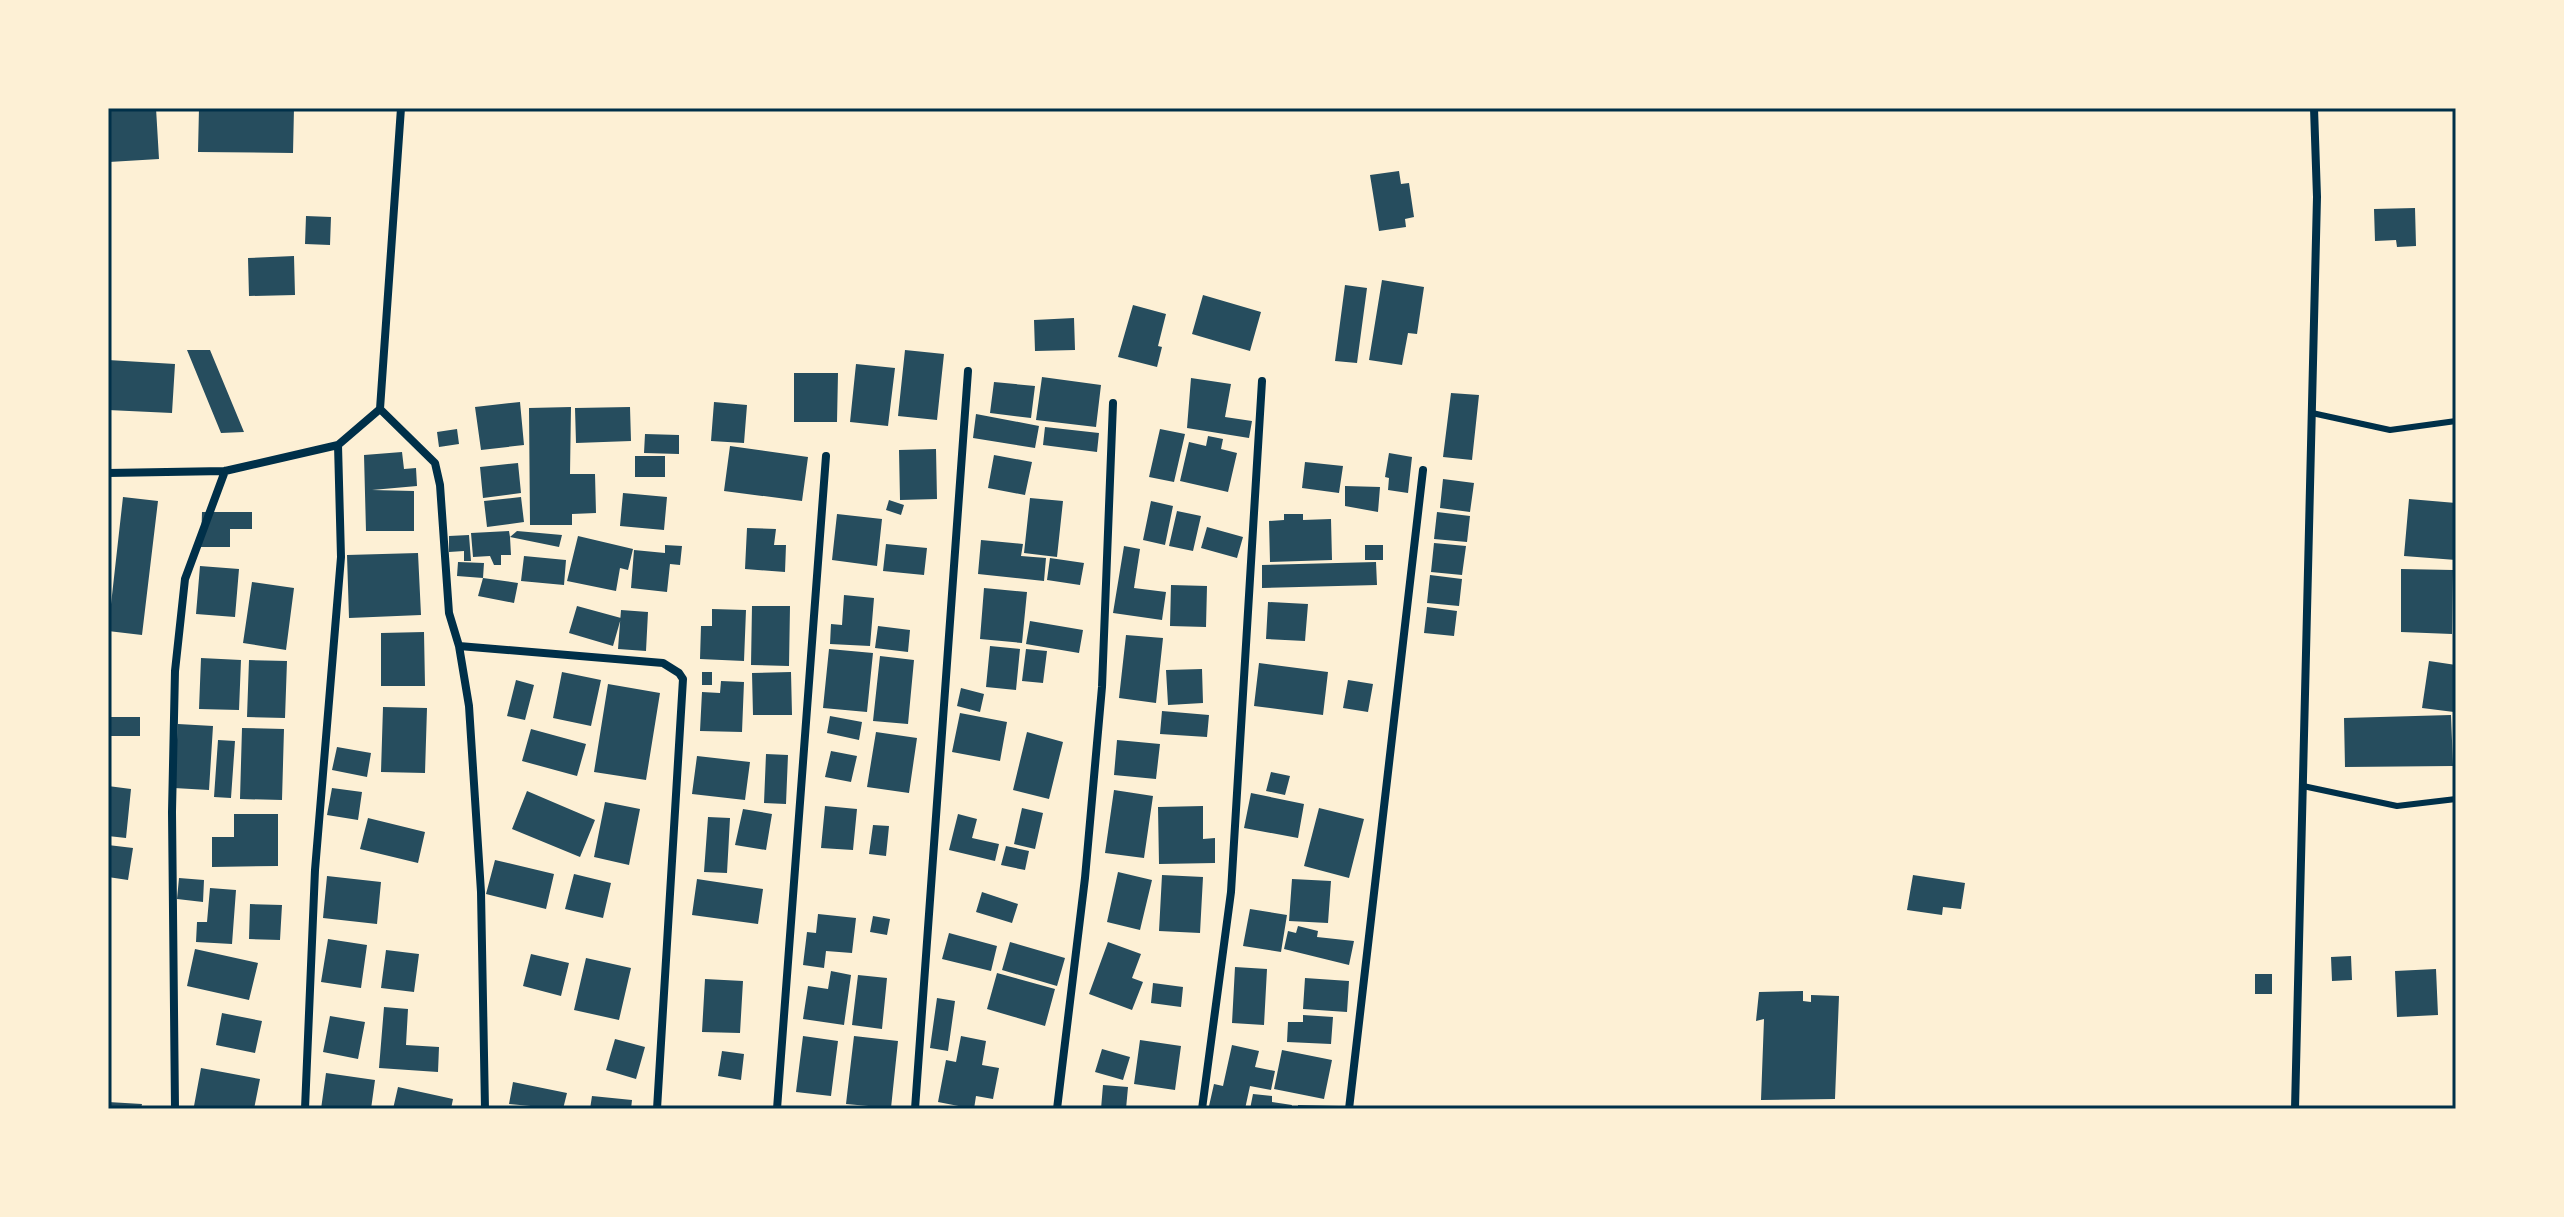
<svg xmlns="http://www.w3.org/2000/svg" width="2564" height="1217" font-family="Karla,sans-serif">
<style>
.building{fill:#264d5e}
.lines{fill:none;stroke-linecap:round;stroke-linejoin:round}
.service{stroke:#003049;stroke-width:6}
.minor{stroke:#003049;stroke-width:8}
.neatline{fill:none;stroke:#003049;stroke-width:3}
</style>
<rect width="100%" height="100%" fill="#fdf0d5"/>
<path class="building" d="M108,108H156L159,159L109,162Z
M199,108H294L293,153L198,152Z
M1399,171L1401,184L1409,183L1414,217L1405,219L1406,227L1379,231L1370,175Z
M2415,208L2416,246L2397,247L2396,240L2375,241L2374,209Z
M306,216L331,217L330,245L305,244Z
M294,256L295,295L249,296L248,258Z
M1382,280L1424,287L1417,334L1408,333L1402,365L1369,360Z
M1345,285L1367,288L1357,363L1335,361Z
M1203,295L1261,312L1250,351L1192,334Z
M1133,305L1166,314L1158,346L1162,347L1157,367L1118,357Z
M1074,318L1075,350L1035,351L1034,320Z
M187,350H210L244,432L221,433Z
M905,350L944,354L937,420L898,416Z
M108,360L175,364L172,413L108,410Z
M856,364L895,368L888,426L850,422Z
M794,373H838L837,422H794Z
M1042,377L1101,385L1096,427L1036,420Z
M1191,378L1231,384L1225,417L1252,421L1249,438L1187,428Z
M994,382L1035,386L1031,418L990,413Z
M1451,393L1479,395L1472,460L1443,457Z
M520,402L524,445L481,450L475,407Z
M714,402L747,405L744,443L711,441Z
M571,407L570,474H595L596,513L572,514V525H530L529,408Z
M630,407L631,441L576,443L575,408Z
M976,414L1039,426L1035,448L973,438Z
M1045,427L1099,433L1097,452L1043,445Z
M457,429L459,444L439,447L437,432Z
M1160,429L1185,434L1174,482L1149,477Z
M645,434L679,435V454L644,453Z
M1208,436L1223,439L1221,449L1237,453L1228,492L1180,481L1189,442L1206,446Z
M730,446L808,457L802,501L724,491Z
M936,449L937,499L900,500L899,450Z
M402,452L404,469L416,468L417,486L372,490L414,491V531H366L364,455Z
M1389,453L1412,457L1408,493L1388,490L1389,478L1385,477Z
M994,455L1032,462L1025,495L988,488Z
M635,456H665V477H635Z
M1305,462L1343,466L1339,493L1302,488Z
M518,463L521,493L483,498L480,467Z
M1443,479L1474,483L1470,512L1440,508Z
M1345,486L1380,487L1378,512L1345,506Z
M623,493L667,497L664,530L620,526Z
M123,497L158,501L142,635L108,631Z
M521,497L524,522L487,527L484,501Z
M1030,498L1063,501L1057,557L1024,553Z
M2409,499L2456,503V560L2404,556Z
M889,500L904,505L901,515L886,510Z
M1151,501L1173,506L1165,545L1143,540Z
M1177,511L1201,516L1193,551L1169,546Z
M202,512H252V529H230V547H201Z
M1437,512L1470,516L1467,542L1434,539Z
M837,514L882,519L877,566L832,560Z
M1284,514H1303V520L1331,519L1332,560L1270,562L1269,521L1284,520Z
M1207,527L1243,537L1237,558L1201,548Z
M747,528L776,529L774,545H786L785,572L745,569Z
M509,531L510,537L517,531L562,535L559,547L510,537L511,555H501V565H494L490,556L473,557L471,533Z
M469,535L471,561H464V551L449,552V536Z
M578,536L633,549L628,570L620,568L616,591L567,581Z
M981,540L1023,544L1021,556L1046,558L1044,581L978,574Z
M1434,543L1466,546L1462,575L1431,572Z
M886,544L927,548L924,575L883,571Z
M665,545L682,546L680,565L670,564L667,592L631,588L634,550L665,553Z
M1365,545H1383V560H1365Z
M1124,546L1140,549L1134,588L1166,592L1162,620L1113,613Z
M418,553L421,615L349,618L347,555Z
M524,556L566,560L564,585L521,581Z
M1050,558L1084,563L1080,585L1047,580Z
M458,562L484,563L483,578L457,576Z
M1376,562L1377,585L1262,588V565Z
M200,566L239,569L235,617L196,614Z
M2401,569L2453,570L2452,634L2401,632Z
M1430,575L1462,579L1459,606L1427,603Z
M483,578L518,583L514,603L478,596Z
M252,582L294,588L286,650L243,643Z
M1171,585L1207,586L1206,627L1170,626Z
M984,588L1027,592L1022,643L980,639Z
M844,595L874,598L870,646L830,644L831,624L842,625Z
M1268,602L1308,604L1305,641L1266,639Z
M577,606L621,618L613,646L569,633Z
M752,606H790L789,666L751,665Z
M1427,607L1457,611L1454,636L1424,633Z
M712,609L746,610L744,661L700,659L701,626H712Z
M621,610L648,612L646,651L618,649Z
M1030,621L1083,630L1079,653L1026,644Z
M878,626L910,630L908,652L875,648Z
M424,632L425,686H381V633Z
M1126,635L1163,638L1156,703L1119,698Z
M990,646L1020,649L1016,690L986,687Z
M829,649L873,653L867,712L823,708Z
M1026,649L1047,651L1043,683L1022,681Z
M880,656L914,660L908,724L873,721Z
M201,658L241,660L239,710L199,709Z
M249,660L287,661L285,718L247,717Z
M2429,661L2456,665L2454,712L2422,708Z
M1259,663L1328,672L1323,715L1254,706Z
M1202,669L1203,703L1168,705L1166,670Z
M562,672L601,680L591,726L553,718Z
M702,672H712V685H702Z
M791,672L792,715H753L752,673Z
M516,680L534,685L525,720L507,716Z
M1348,680L1373,684L1368,712L1343,708Z
M721,681L744,682L742,732L700,731L702,692L720,693Z
M608,684L660,693L646,780L594,772Z
M961,688L984,694L980,712L957,706Z
M383,707L427,708L425,773L381,772Z
M1162,711L1209,715L1207,737L1160,734Z
M960,713L1007,722L1000,761L952,752Z
M2451,715L2453,766L2345,767L2344,718Z
M830,716L862,722L859,740L827,733Z
M108,717H140V736H108Z
M178,724L213,726L209,790L174,788Z
M242,728L284,729L282,800L240,799Z
M531,729L586,744L577,776L522,761Z
M876,732L917,738L909,793L867,787Z
M1027,732L1063,742L1049,799L1013,790Z
M218,740L235,741L231,798L214,797Z
M1117,740L1160,744L1156,779L1114,775Z
M337,747L371,753L367,777L332,770Z
M831,751L857,756L851,782L825,777Z
M766,754L788,755L786,804L764,803Z
M697,756L750,762L745,800L692,794Z
M1271,772L1290,776L1285,795L1266,791Z
M108,786L131,789L126,838L108,836Z
M332,788L362,792L358,820L327,815Z
M1114,790L1153,796L1144,858L1105,853Z
M527,791L595,820L580,857L512,829Z
M1251,793L1304,804L1298,838L1244,828Z
M605,802L640,809L629,865L594,857Z
M825,806L857,809L853,850L821,848Z
M1203,806V839L1215,838V863L1159,864L1158,807Z
M1022,808L1043,813L1035,849L1014,844Z
M1319,808L1364,819L1349,878L1304,866Z
M743,809L772,814L766,850L735,845Z
M234,814H278V866L212,867V837H234Z
M958,814L977,819L972,838L999,844L995,861L949,850Z
M708,817L730,818L727,873L704,872Z
M368,818L425,832L418,863L360,849Z
M873,825L889,826L886,856L869,854Z
M108,845L133,848L128,880L108,877Z
M1006,846L1029,851L1025,870L1001,865Z
M495,860L554,874L546,909L486,894Z
M1118,872L1152,880L1140,930L1107,922Z
M574,874L611,883L603,918L565,909Z
M1162,875L1203,877L1200,933L1159,931Z
M1913,875L1965,883L1961,909L1943,907L1942,915L1907,910Z
M327,876L381,882L377,924L323,918Z
M179,878L204,880L203,902L177,899Z
M697,879L763,889L758,924L692,915Z
M1292,879L1331,881L1328,923L1289,921Z
M210,888L236,890L232,944L196,942L197,922H207Z
M982,892L1018,904L1012,923L976,912Z
M250,904L282,905L280,940L249,939Z
M1250,909L1287,915L1281,952L1243,946Z
M818,914L856,918L852,953L826,951L824,968L803,965L807,932L816,933Z
M873,916L890,919L887,935L870,932Z
M1298,926L1318,931L1317,937L1354,941L1349,965L1284,949L1288,931L1296,933Z
M949,933L997,946L991,971L942,959Z
M328,939L367,945L361,988L321,982Z
M1010,942L1065,958L1057,986L1002,970Z
M1108,942L1141,954L1132,978L1143,982L1132,1010L1089,994Z
M195,949L258,963L249,1000L187,986Z
M386,950L419,954L414,992L381,988Z
M531,954L569,963L561,996L523,986Z
M2351,956L2352,980L2332,981L2331,957Z
M586,958L631,968L619,1020L574,1010Z
M1235,967L1267,969L1264,1025L1232,1023Z
M2436,969L2438,1015L2397,1017L2395,971Z
M831,971L851,975L844,1025L803,1019L808,986L828,989Z
M997,973L1055,989L1045,1026L987,1009Z
M2255,974H2272V994H2255Z
M858,975L887,978L882,1029L852,1025Z
M1305,978L1349,981L1347,1012L1303,1009Z
M705,979L743,981L740,1033L702,1032Z
M1153,983L1183,987L1181,1007L1151,1003Z
M1803,991V1001L1811,1002V995L1839,996L1835,1099L1761,1100L1764,1019L1756,1021L1759,992Z
M937,998L955,1001L948,1051L930,1048Z
M384,1007L408,1009L406,1045L439,1047L438,1072L379,1068Z
M222,1013L262,1021L255,1053L216,1045Z
M1303,1015L1333,1017L1331,1044L1287,1042L1288,1022H1303Z
M330,1016L365,1022L358,1059L323,1052Z
M803,1036L838,1041L831,1096L796,1092Z
M854,1036L898,1041L891,1108L846,1104Z
M961,1036L986,1041L982,1065L999,1068L993,1099L976,1096L974,1109L938,1102L946,1060L956,1062Z
M615,1039L645,1047L636,1079L606,1070Z
M1140,1040L1181,1046L1175,1090L1134,1084Z
M1232,1045L1259,1051L1255,1067L1275,1071L1271,1090L1250,1086L1245,1109L1209,1106L1214,1084L1223,1086Z
M1102,1049L1130,1057L1123,1080L1095,1072Z
M1282,1050L1332,1060L1324,1099L1274,1089Z
M722,1051L744,1054L741,1080L718,1076Z
M201,1068L260,1079L254,1109L194,1106Z
M326,1073L375,1080L371,1109H321Z
M513,1082L567,1093L563,1109L509,1104Z
M1103,1085L1128,1087L1126,1109H1101Z
M398,1087L453,1099L451,1109H393Z
M1253,1094L1272,1096V1102L1292,1105L1291,1109H1250Z
M592,1096L632,1100L631,1109H590Z
M108,1102L142,1104L141,1109H108Z
M1298,1105L1339,1106V1109H1298Z"/>
<g class="lines">
<path class="service" d="M2312,413L2390,430L2456,421
M2303,786L2397,806L2456,799"/>
<path class="minor" d="M380,409L435,463L440,485L449,613L459,646L469,706L481,892L485,1109
M108,473L225,471L338,445L380,409L401,108
M459,646L663,663L679,673L683,679L657,1109
M175,1109L172,812L175,671L185,579L225,471
M305,1109L315,870L341,557L338,445
M777,1109L826,456
M915,1109L968,371
M1057,1109L1085,878L1102,687L1113,403
M1202,1109L1231,892L1262,381
M1349,1109L1423,470
M2295,1109L2317,197L2314,108"/>
</g>
<rect width="2564" height="1217" fill="none" stroke="#fdf0d5" stroke-width="220"/>
<rect x="110" y="110" width="2344" height="997" class="neatline"/>
</svg>
